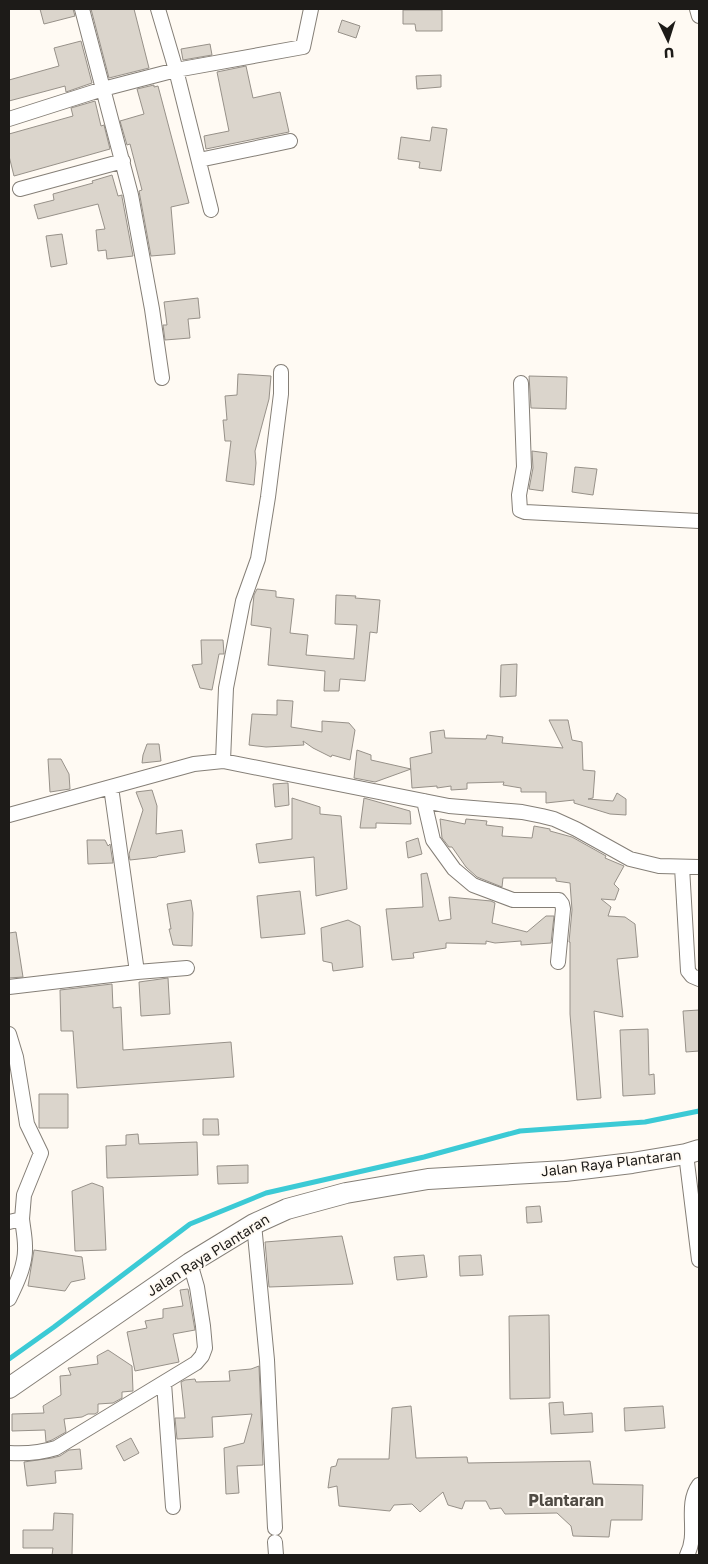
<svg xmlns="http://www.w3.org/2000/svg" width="708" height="1564" font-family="'Golos Text',sans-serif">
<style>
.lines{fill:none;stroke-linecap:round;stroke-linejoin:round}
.stream{stroke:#3ccad5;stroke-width:5}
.building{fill:#dbd5cc;stroke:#979189}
.street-casing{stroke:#857f77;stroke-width:16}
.secondary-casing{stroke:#857f77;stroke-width:22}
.street{stroke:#fff;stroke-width:14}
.secondary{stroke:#fff;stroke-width:20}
.labels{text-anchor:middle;stroke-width:4;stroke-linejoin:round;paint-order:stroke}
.street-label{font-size:14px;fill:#1d1b18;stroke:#fffaf3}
.quarter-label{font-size:16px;font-weight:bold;fill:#504b44;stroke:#fffaf3}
</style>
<rect width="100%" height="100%" fill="#fffaf3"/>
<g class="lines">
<path class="stream" d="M9,1359L54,1327L190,1224L266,1193L424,1157L520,1131L645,1122L699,1111"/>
</g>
<path class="building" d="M40,9H73L75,16L44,24Z
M91,9H134L149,68L109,78Z
M403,10H442V31H416L415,24H403Z
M342,20L360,26L356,38L338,32Z
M81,41L92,83L66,92L65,86L9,101V80L59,66L54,48Z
M210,44L212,55L183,60L181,49Z
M246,66L253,98L280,92L289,132L206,149L204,136L229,131L217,72Z
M441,75V87L417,89L416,76Z
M154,85V87L158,86L189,203L171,207L175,254L151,256L139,191L142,190L130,144L127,145L120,121L144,114L137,89Z
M95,101L101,126L104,125L110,149L14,176L9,156V134L73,116L71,108Z
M432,127L447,129L441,171L419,168L420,162L398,159L401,137L430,141Z
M112,175L118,196L122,195V197L133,256L107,259L106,250L98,251L96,230L105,229L98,204L38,219L34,205L54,200L53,194L93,183L92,181Z
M62,234L67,264L51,267L46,236Z
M198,298L200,318L188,319L190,338L165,340L163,325H167L164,302Z
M238,374L271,376L269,399L255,451L256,463L254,485L226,481L231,441H225L223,420H227L225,396L237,395Z
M529,376L567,377L566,409L531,408Z
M532,451L547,453L543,491L529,489L533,468Z
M575,467L597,469L593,495L572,492Z
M257,589L276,591V597L294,599L290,633L308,635L306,655L354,659L357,625L335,624L336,595L356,596L355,598L380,600L377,633L370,632L365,681L340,679L339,691H324L325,671L268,665L271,628L251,625L254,595Z
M201,640H223L224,654H219L212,690L200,688L192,665L202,664Z
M517,664L516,696L500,697L501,665Z
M277,700L293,701L291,727L322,732V721L349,723L355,730L350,760L332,755L331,757L313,748L303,741L304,745L266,747L249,745L252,714L277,715Z
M549,720H568L572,740L582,742L583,770L595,771L593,798L588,799L613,801L617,793L626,799V815L610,814L574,803V800L546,803V792H521V788L503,785L504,782L467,783V789L451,790V786L437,788V786L412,788L410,758L432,753L430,732L444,730L445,738L486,739L487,735L503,737L502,743L563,748Z
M147,744H159L161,761L142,763L143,755Z
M357,750L371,755V760L411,769L375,782L354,778Z
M48,759H61L69,774L70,789L50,792Z
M288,783L289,805L275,807L273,784Z
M152,790L157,806L156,834L182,830L185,852L158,856L157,857L130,860L129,854L143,810L136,792Z
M292,798L320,807V814L341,816L347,889L316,896L314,857L259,863L256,844L292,839Z
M364,798L410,811L411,824L376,823V828H360Z
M440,819L465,824L466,819L487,821L486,825L503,827L502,836L532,838L534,826L550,829V831L572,837L606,856L605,858L624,866L614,884L619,889L615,900L601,899L611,907L608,916L625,917L635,924L638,957L617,959L623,1017L594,1011L601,1098L577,1100L570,1014V942H569L572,910L570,883L556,881V878H503L502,887L477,877L466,867L452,847H449L442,838Z
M418,838L422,854L408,858L406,842Z
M87,840H105L108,846L110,844L113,863L88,864Z
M427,873L439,921L451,919L449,897L491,901L495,903L492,923L527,932L546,916H554L551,943L521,945V941L495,943L486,941V944L446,943V948L413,953L414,958L392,960L386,909L423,907L421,874Z
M300,891L305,934L261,938L257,896Z
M191,900L193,913L192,946L173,945L169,929H171L167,904Z
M348,920L360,926L363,967L333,971L332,963L323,961L321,928Z
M16,932L23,977L9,978V933Z
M168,978L170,1014L141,1016L139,982Z
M112,984L113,1008L121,1007L123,1050L231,1042L234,1077L77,1088L73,1031H61L60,990Z
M699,1010V1051L686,1052L683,1011Z
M648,1029L649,1075L654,1074L655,1094L623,1096L620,1030Z
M39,1094H68V1128H39Z
M203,1119H218L219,1135H203Z
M138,1134L139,1144L197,1142L198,1175L107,1178L106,1146L126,1145V1135Z
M248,1165V1183L218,1184L217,1166Z
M92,1183L103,1187L106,1250L75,1251L72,1191Z
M540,1206L542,1222L527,1223L526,1207Z
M342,1236L353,1284L269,1287L265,1242Z
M34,1250L82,1257L85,1279L71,1282L65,1291L28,1286Z
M424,1255L427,1277L397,1280L394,1257Z
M481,1255L483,1275L460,1276L459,1256Z
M188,1289L195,1330L173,1334L179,1362L135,1371L127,1332L147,1328L145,1321L163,1318V1309L183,1306L180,1290Z
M549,1315L550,1398L510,1399L509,1316Z
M108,1350L132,1366L133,1391L122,1392V1398L113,1403L98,1404V1412L95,1414H88L82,1417L64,1419L66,1432L52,1440L46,1442L45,1430L12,1431V1414L44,1413L43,1406L61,1395L60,1376L71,1375L68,1368L98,1364L97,1356Z
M259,1366L263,1465L237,1466L239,1493L226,1494L224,1448L244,1443L252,1414L212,1417L213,1437L177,1439L175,1418H185L181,1382L185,1380L195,1379L196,1382L230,1381L229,1371L251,1369Z
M563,1402L564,1415L592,1413L593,1432L551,1434L549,1403Z
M411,1406L416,1458L467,1457L468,1463L590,1461L593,1484L643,1485L642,1520H611L609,1537L573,1536L571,1526L557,1513L505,1514L501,1508L490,1509L486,1501H465L462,1509L448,1505L443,1492L420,1512L412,1504L394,1505L390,1511L339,1506L337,1486L328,1488L331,1467L336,1466L338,1459H389L392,1408Z
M663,1406L665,1428L625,1431L624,1408Z
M131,1438L139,1453L124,1461L116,1446Z
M80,1449L82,1469L55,1471L56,1483L27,1486L24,1462L52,1458L60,1456L69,1450Z
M54,1513L73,1514L72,1555H52L53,1548H23V1530H53Z"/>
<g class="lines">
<g class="street-casing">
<path id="street" d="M82,9L131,195L152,309L162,378
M158,9L176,70L211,210
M697,9L699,16
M9,119L103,89L176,70L303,47L311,9
M199,160L290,141
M20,189L123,161
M521,383L524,467L519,495L520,510L525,512L699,521
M223,761L226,688L243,601L258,559L268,497L281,394V372
M111,787L137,972
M424,801L433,840L454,869L473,885L513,900H559L562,904L563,909L558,962
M9,815L194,764L223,761L449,806L522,812L542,816L554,819L576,829L630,859L659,866L699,867
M682,867L688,971L692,976L699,979
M9,987L137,972L187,968
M9,1034L16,1057L27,1124L41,1153L24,1195L22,1219L9,1222
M686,1154L699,1260
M254,1224L267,1360L275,1528
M9,1299C17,1283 26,1264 25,1246C25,1237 23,1228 22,1219
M164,1383L173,1507
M9,1453C25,1454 40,1453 56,1448L196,1363L202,1356L205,1348L203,1326L197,1287L190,1263
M275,1542L276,1555
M687,1555C699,1533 684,1506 699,1485"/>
</g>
<g class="secondary-casing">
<path id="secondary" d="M9,1388L190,1263L254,1224L287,1209L346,1193L428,1179L565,1171L632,1163L686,1154L699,1150"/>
</g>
<use href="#street" class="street"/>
<use href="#secondary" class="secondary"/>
</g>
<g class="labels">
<g class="street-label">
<text transform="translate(611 1163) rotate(-7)" y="5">Jalan Raya Plantaran</text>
<text transform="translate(208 1255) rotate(-32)" y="5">Jalan Raya Plantaran</text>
</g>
<g class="quarter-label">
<text x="566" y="1506">Plantaran</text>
</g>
</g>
<rect width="708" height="1564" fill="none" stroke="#1d1b18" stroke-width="20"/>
<g transform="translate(668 40) rotate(176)" stroke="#fffaf3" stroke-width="4" paint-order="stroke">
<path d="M0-4L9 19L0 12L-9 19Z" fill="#1d1b18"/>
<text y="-8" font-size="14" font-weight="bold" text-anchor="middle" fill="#1d1b18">U</text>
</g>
</svg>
